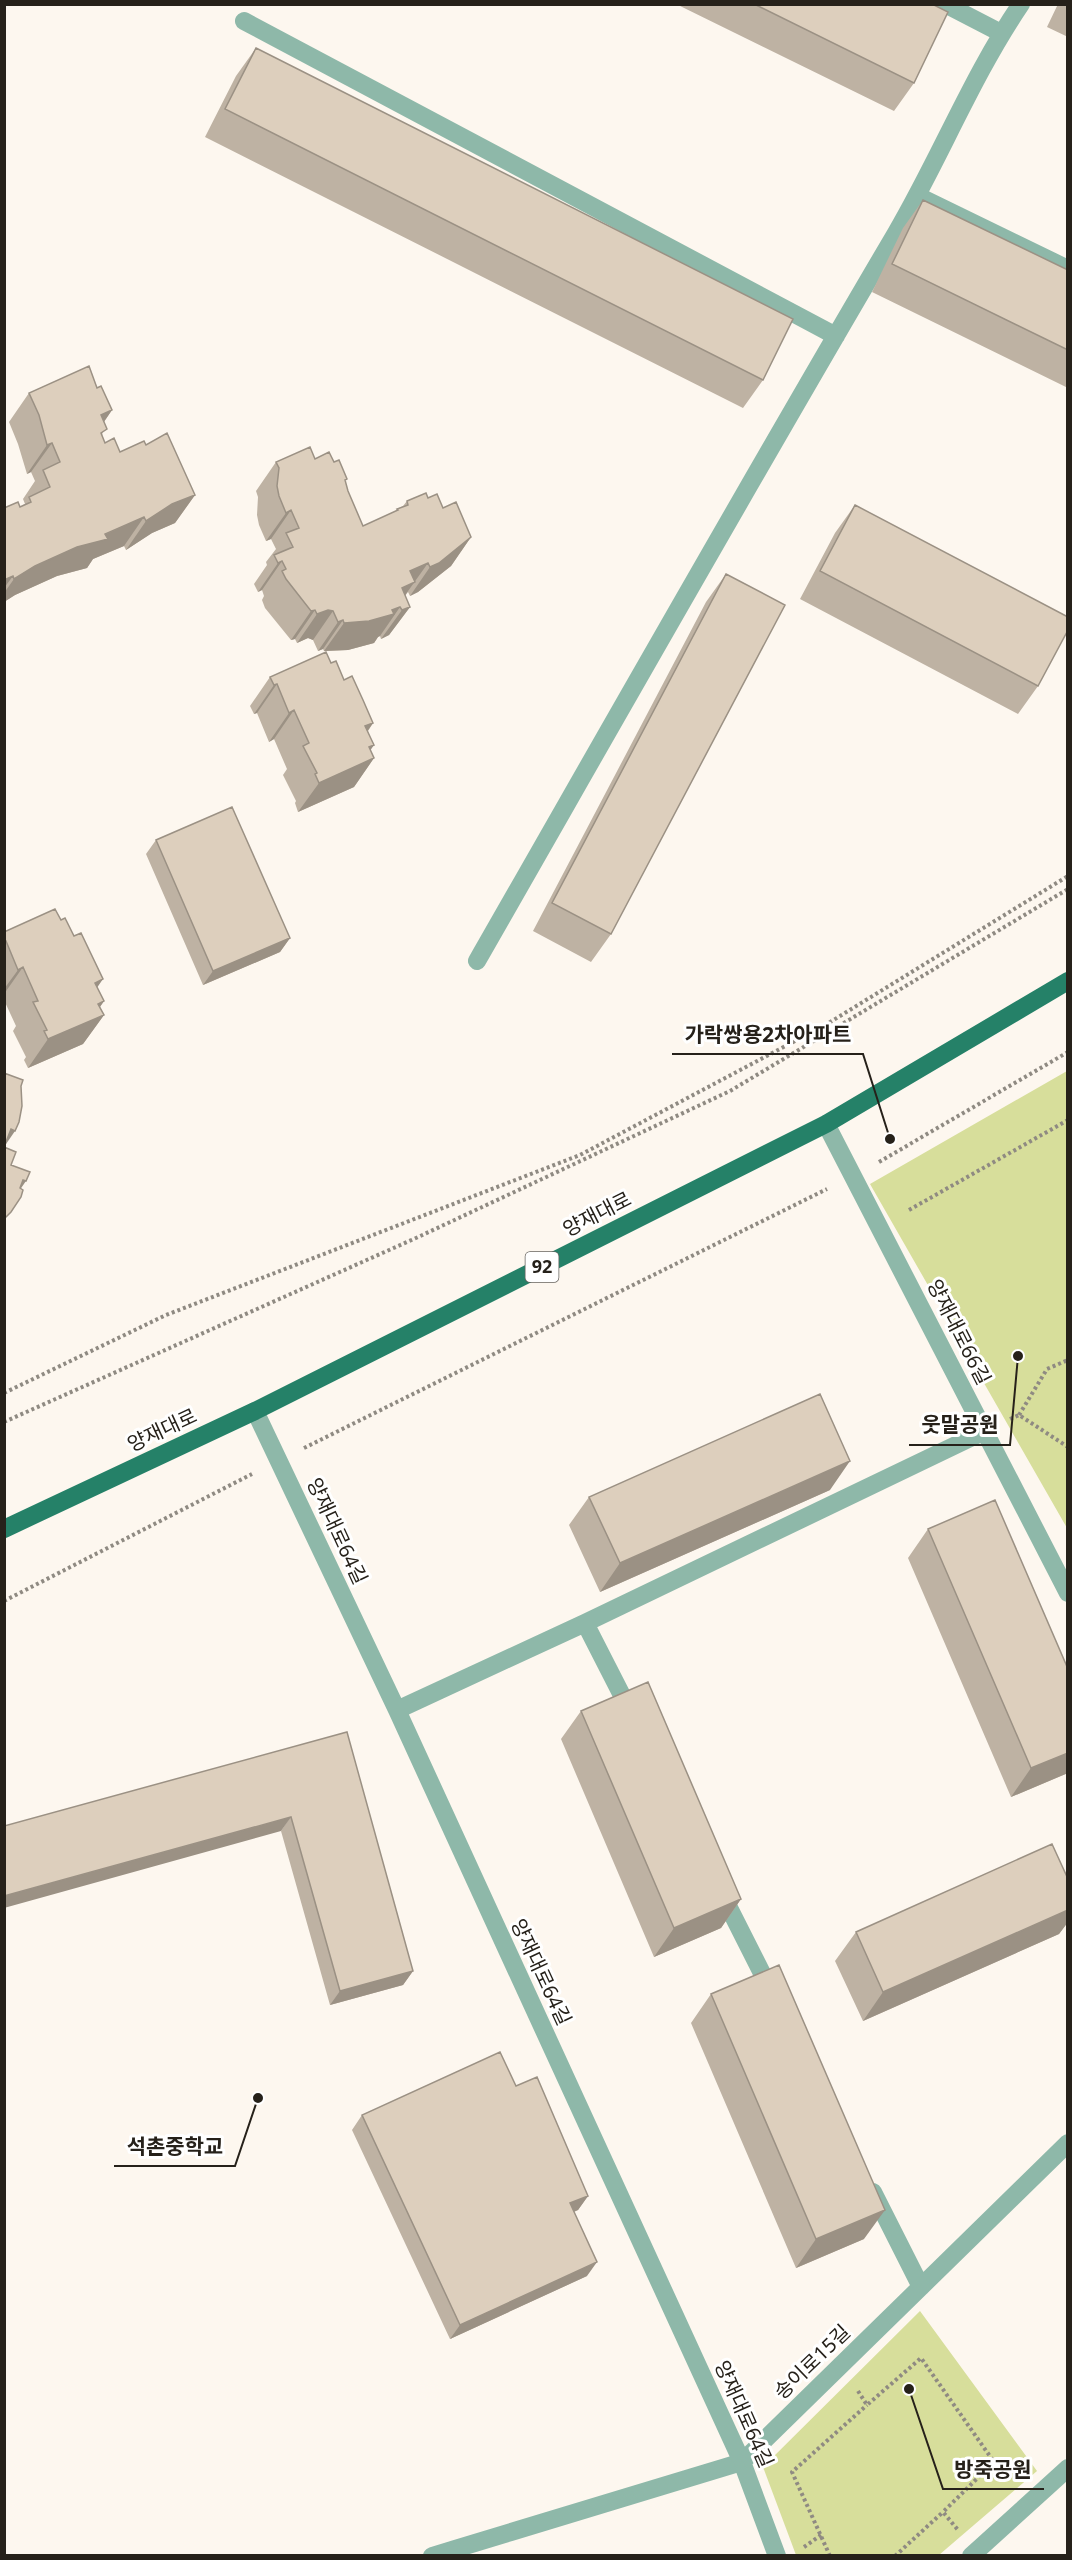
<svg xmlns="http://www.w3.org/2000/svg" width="1072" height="2560" font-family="'Noto Sans','Noto Sans KR',sans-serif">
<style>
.green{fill:#d7de9b}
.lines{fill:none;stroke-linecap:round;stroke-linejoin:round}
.path{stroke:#8f8a82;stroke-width:4;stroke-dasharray:3 3;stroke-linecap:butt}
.minor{stroke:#8eb8a9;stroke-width:18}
.major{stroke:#258168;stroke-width:18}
.wall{fill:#beb2a3}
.shaded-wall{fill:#9b9184}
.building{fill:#ddcfbd;stroke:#9b9184;stroke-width:1.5}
.labels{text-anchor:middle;stroke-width:6;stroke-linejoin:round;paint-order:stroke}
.shield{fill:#fff;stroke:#67645f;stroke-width:1.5}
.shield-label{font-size:18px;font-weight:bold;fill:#26211a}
.street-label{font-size:20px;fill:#26211a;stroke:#fff}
.leader{fill:none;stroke:#26211a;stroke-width:2}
.callout-dot{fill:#26211a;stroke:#fff;stroke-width:2}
.callout-label{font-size:21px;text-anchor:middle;font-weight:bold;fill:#26211a;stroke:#fff;stroke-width:6;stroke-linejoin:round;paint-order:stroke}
</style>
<rect width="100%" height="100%" fill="#fdf7ef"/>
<path class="green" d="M1067,1071V1528L870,1184Z
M920,2311L1037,2471L939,2555H796L763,2467Z"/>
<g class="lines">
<path class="path" d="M879,1162L1068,1052
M909,1210L1068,1120
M4,1393L166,1315L580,1155L827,1024L1068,876
M1019,1415L1047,1369L1068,1360
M1010,1419L1019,1415L1068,1447
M4,1422L416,1238L730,1091L1068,889
M304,1448L827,1189
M4,1601L252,1474
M858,2391L867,2405L921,2358L994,2462L943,2512L958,2530
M804,2547L821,2535
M830,2556L792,2472L867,2405
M895,2556L943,2512"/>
<path class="minor" d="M945,4L1001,33
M244,21L836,336
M918,196L1068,269
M477,961C616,718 754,474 896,233C940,158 972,76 1021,4
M826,1124L1068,1593
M255,1411L397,1710L742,2462L777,2556
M585,1623L632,1715
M397,1710L585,1623L985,1431
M721,1892L772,1993
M873,2192L921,2287
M432,2556L742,2462L1068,2143
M971,2556L1068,2468"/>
<path class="major" d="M4,1529L255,1411L826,1124L1068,981"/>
</g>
<path class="wall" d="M676,4H932L914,83L894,111Z
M1058,4H1068V37L1047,27Z
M256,48L763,380L743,408L205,137L236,76Z
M923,200L1068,270V388L872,292L903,228Z
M97,388L112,410L104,422L102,436L105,443L120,452L146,445L195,495L175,523L152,533L126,550L124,546L93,559L87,568L57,576L15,595L4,602V508L20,507L23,505L25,504L23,499L35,481L31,472L27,474L18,444L9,422L29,393Z
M315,459L334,462L345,481L348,491L363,526L395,512L397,509L403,506L407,501L428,498L443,508L471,537L451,566L418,592L410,596L408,592L405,596L410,607L389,635L381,639L380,636L378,637L374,643L348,650L324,651L323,649L318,651L313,640L308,638L297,643L295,639L291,640L265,608L262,600L264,596L262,590L258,592L254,584L267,565L266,562L276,549L271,539L266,541L259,525L257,515L258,497L256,491L276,462Z
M855,505L1038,686L1018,714L800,599L835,533Z
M726,574L611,934L591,962L533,931L706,602Z
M331,663L344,680L373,723L368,731L370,750L374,758L354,787L298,812L295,803L296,801L283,775L287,769L274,739L269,742L257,713L254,714L250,706L270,677Z
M156,840L290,938L280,952L203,985L146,854Z
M61,920L104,1001L100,1007L104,1015L83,1044L28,1068L24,1060L26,1057L13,1031L16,1026L4,1000V932Z
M830,1490L600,1592L569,1525L589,1497Z
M928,1529L1068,1669V1773L1011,1797L908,1558Z
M581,1711L741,1899L721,1928L654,1957L561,1739Z
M347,1732L413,1971L403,1985L330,2005L281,1831Z
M1068,1879V1922L1059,1934L863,2021L835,1961L856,1932Z
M711,1994L864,2239L796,2268L691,2023Z
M516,2086L588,2196L578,2210L574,2212L587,2276L450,2339L352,2130L362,2115Z"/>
<path class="shaded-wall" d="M112,410L92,439L101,415Z
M52,443L31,472L27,474L47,445Z
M195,495L175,523L152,533L126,550L146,521L172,504Z
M291,510L271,539L266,541L286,513Z
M144,517L124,546L93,559L87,568L57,576L15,595L4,602V593L14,579L35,566Z
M471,537L451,566L418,592L410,596L430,567Z
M282,561L262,590L258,592L278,563Z
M428,563L396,608L400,607L380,636L378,637L374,643L348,650L324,651L344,623L410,571Z
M13,576L4,588V580Z
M410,607L389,635L381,639L402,610Z
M315,610L295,639L291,640L311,611Z
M328,610L333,611L313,640L308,638L297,643L317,614Z
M343,620L323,649L318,651L338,622Z
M277,684L257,713L254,714L274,685Z
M294,710L274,739L269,742L289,713Z
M373,723L353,752L365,726Z
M374,745L361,764L374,758L354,787L298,812L319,783L369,747Z
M290,938L280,952L203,985L213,971Z
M23,967L4,994V989L18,970Z
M103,979L83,1008L95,983Z
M104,1001L90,1021L104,1015L83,1044L28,1068L48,1039L98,1004Z
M11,1129L15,1131L4,1147Z
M23,1180L26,1181L6,1210Z
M850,1461L830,1490L600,1592L620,1563Z
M1068,1753V1773L1011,1797L1031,1768Z
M291,1817L281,1831L4,1908V1896Z
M741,1899L721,1928L654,1957L674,1928Z
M1068,1910V1922L1059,1934L863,2021L883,1992Z
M413,1971L403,1985L330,2005L340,1991Z
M588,2196L578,2210L560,2217L570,2203Z
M885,2210L864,2239L796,2268L816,2239Z
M597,2262L587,2276L450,2339L460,2325Z"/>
<path class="building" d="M754,4H932L948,12L914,83Z
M256,48L793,319L763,380L225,109Z
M923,200L1068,270V350L892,264Z
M89,366L97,388L101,386L112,410L101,415L107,429L101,433L105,443L114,438L120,452L144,441L146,445L167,433L195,495L172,504L146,521L144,517L105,534L108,539L77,547L35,566L14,579L13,576L4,580V508L18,502L20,507L31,502L29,497L50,487L43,470L60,462L52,443L47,445L39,415L29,393Z
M310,447L315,459L329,452L334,462L339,460L347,479L345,480L348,491L363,526L398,510L397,509L408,505L407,501L426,493L428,498L437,494L443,508L456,502L471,537L439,563L430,567L428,563L410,571L415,582L402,588L410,607L402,610L400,607L392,610L394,614L369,621L344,623L343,620L338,622L333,611L328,610L317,614L315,610L311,611L286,579L282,571L286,569L282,561L278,563L274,555L293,547L286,533L299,528L291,510L286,513L279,496L277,486L279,468L276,462Z
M855,505L1068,617V630L1038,686L820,571Z
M726,574L785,605L611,934L552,903Z
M326,652L331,663L336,661L344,680L352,676L363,700L373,723L365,726L374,745L369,747L374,758L319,783L315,774L317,773L303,746L309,743L294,710L289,713L277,684L274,685L270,677Z
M232,807L290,938L213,971L156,840Z
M55,909L61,920L65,918L74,936L81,933L103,979L95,983L104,1001L98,1004L104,1015L48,1039L44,1031L47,1030L33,1002L38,1001L23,967L18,970L6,941L4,942V932Z
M4,1073L23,1080L21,1086L22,1106L19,1122L15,1131L11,1129L4,1147Z
M4,1147L16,1152L11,1165L30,1172L26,1181L23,1180L20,1188L23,1190L21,1197L11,1212L4,1219Z
M820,1394L850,1461L620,1563L589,1497Z
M995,1500L1068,1669V1753L1031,1768L928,1529Z
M648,1682L741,1899L674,1928L581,1711Z
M347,1732L413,1971L340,1991L291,1817L4,1896V1826Z
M1052,1844L1068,1879V1910L883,1992L856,1932Z
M779,1965L885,2210L816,2239L711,1994Z
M500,2052L516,2086L537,2077L588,2196L570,2203L597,2262L460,2325L362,2115Z"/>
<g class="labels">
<rect class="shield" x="525.5" y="1252" width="33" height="30" rx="4.5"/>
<g class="shield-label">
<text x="542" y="1273">92</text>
</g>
<g class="street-label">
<text transform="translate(597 1214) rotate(-27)" y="7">양재대로</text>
<text transform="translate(959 1332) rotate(63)" y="7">양재대로66길</text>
<text transform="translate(162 1430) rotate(-25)" y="7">양재대로</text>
<text transform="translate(337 1531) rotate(65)" y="7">양재대로64길</text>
<text transform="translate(541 1972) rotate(65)" y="7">양재대로64길</text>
<text transform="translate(812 2362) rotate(-44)" y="7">송이로15길</text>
<text transform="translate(744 2414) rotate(66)" y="7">양재대로64길</text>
</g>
</g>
<path class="leader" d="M890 1139L863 1054H672M1018 1356L1010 1445H909M258 2098L235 2166H114M909 2389L943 2489H1044"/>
<g class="callout-dot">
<circle cx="890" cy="1139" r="6"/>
<circle cx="1018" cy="1356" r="6"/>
<circle cx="258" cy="2098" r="6"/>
<circle cx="909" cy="2389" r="6"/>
</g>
<g class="callout-label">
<text x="768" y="1042">가락쌍용2차아파트</text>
<text x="960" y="1432">웃말공원</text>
<text x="175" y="2154">석촌중학교</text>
<text x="993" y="2477">방죽공원</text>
</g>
<rect width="1072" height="2560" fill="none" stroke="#26211a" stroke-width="12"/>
</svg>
